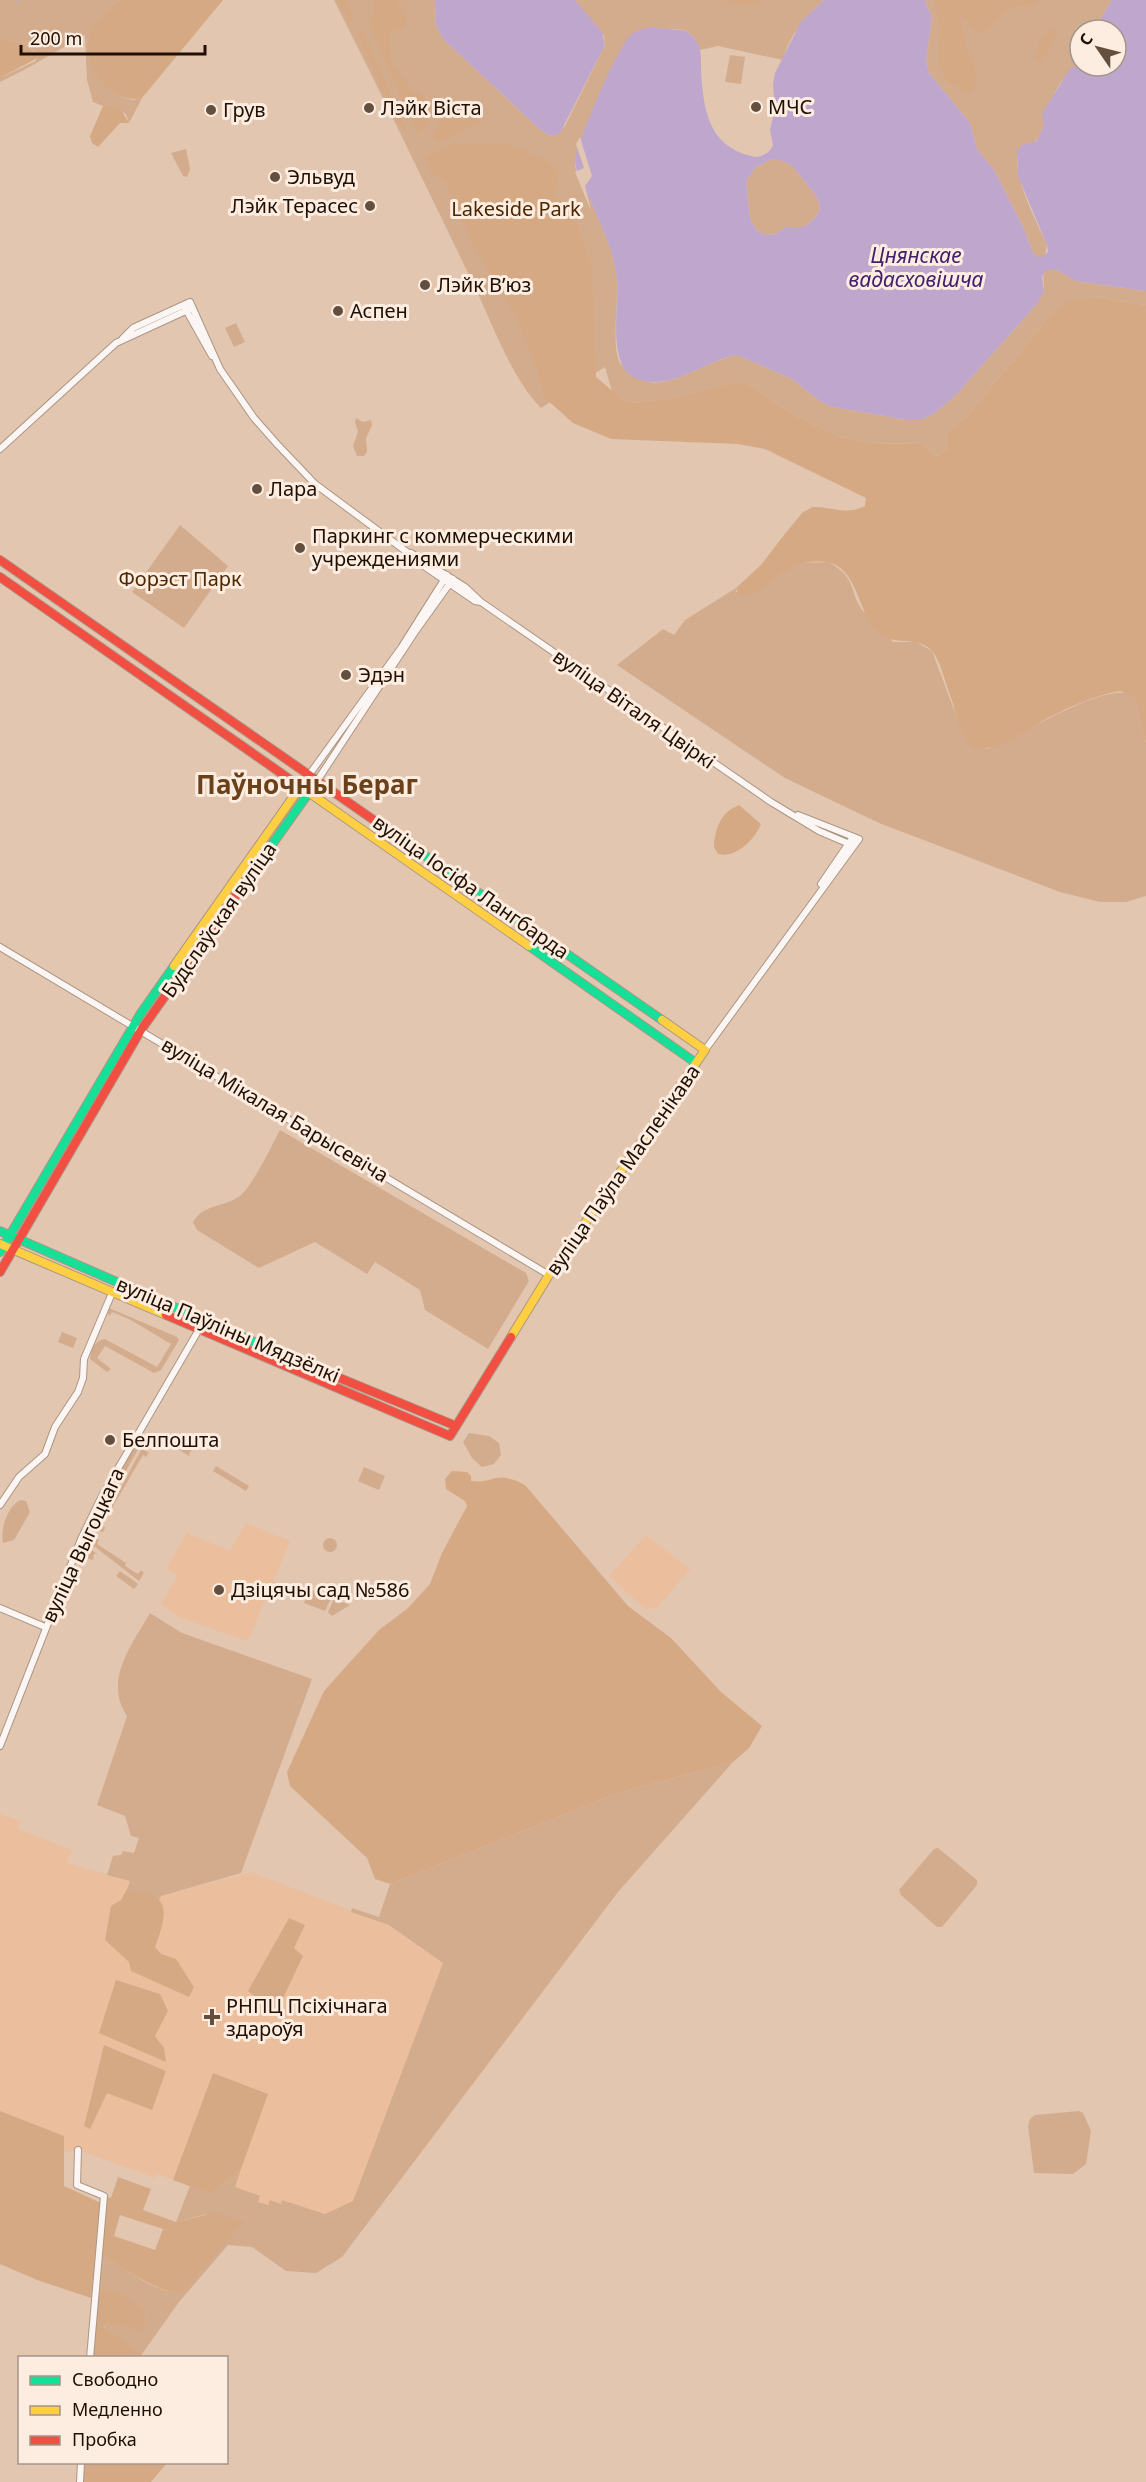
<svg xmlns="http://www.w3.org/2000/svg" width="1146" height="2482" font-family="'Noto Sans',sans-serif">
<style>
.built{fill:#ebbf9d}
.green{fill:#d3ac8e}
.forest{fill:#d6a985;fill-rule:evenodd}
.water{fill:#bfa6cd;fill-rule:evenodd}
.pier{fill:#e2c6b0}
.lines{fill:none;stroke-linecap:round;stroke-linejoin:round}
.stream{stroke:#bfa6cd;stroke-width:1.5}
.street-casing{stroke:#ab9685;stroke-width:8}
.fast-casing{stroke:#ab9685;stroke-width:10}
.slow-casing{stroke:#ab9685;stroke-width:10}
.jam-casing{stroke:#ab9685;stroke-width:10}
.street{stroke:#fbf6f3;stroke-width:6}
.fast{stroke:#16e098;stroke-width:8}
.slow{stroke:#ffcf43;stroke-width:8}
.jam{stroke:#f24e42;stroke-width:8}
.poi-dot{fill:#644f3f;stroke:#fdede1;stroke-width:2}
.labels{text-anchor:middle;stroke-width:6;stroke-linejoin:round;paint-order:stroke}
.poi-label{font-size:20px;fill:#200f02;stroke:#fdede1;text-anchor:start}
.park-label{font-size:20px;fill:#4d2700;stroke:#fdede1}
.street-label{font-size:20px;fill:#200f02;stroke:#fdede1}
.water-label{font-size:21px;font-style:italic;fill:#42206c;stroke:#fdede1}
.district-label{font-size:26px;font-weight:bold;fill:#6b411b;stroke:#fdede1}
</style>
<rect width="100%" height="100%" fill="#e2c6b0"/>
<path class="built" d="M246,1523L290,1541L248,1641L180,1618L161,1604L178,1576L166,1569L187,1533L230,1551Z
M646,1535L690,1569L657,1608L645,1609L609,1576Z
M0,1814L20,1821L18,1829L72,1850L67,1863L130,1881L123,1900L161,1896L251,1872L389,1925L443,1963L353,2201L325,2214L283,2200L281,2204L268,2205L258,2202L259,2196L234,2187L240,2170L211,2194L157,2174L155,2178L78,2150L0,2162Z"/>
<path class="green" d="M0,0H120L93,28L122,97L133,100L142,98L129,123L126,114L111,105L103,106L93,102L87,80L85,35C56,51 30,68 0,82V78L36,61L37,54L26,44L0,38Z
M334,0H435L436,25L444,40L543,132L553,136L565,126L605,45L604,36L575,0H824C806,17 789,35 783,60L718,46L700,50C697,37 687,28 674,29C661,30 647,25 634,33C621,42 574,148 575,165C576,173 583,183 586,191C598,218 613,246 617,276C619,296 611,348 620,363C624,369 640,378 646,381C668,390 713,358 737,355L792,379L821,402L832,407L902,419H923L935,413L955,396L1036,305L1044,288L1043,273L1047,269L1057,270L1076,281L1146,291V305L1094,297L1042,325L969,414L946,433L947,448L937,456L922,444L865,443L838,436L790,413L749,384L732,382L683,396L635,403L622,399L612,391L605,367L541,408C510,377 491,319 471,279C426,186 381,93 334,0Z
M925,0H1112L1094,30H1080V64C1046,90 1054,106 1038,139L1033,143L1021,146C1006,165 1038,224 1047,245L1045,256L1038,258L1033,253L1023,227L994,170L977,149L970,123L929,73L926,59L932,18Z
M730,55L745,57L741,84L725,82Z
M186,149L190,169L187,177L183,176L171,153Z
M772,159C792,161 794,168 805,182C820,200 829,210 804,227H786L776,234L767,235L758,232L750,219L746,181L756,167Z
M236,323L245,342L234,347L225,328Z
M356,418L363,422L371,420L372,425L366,438L367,452L364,456H357L353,446L358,432L355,422Z
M180,525L228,566L184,628L132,592Z
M828,562C859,579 847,589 863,611C872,622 884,632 893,642H916L932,651L964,736L987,749C1014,740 1112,676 1134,697L1146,743V896L1126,902H1100L1060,892L879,823L785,778L617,665L663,629L674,635L685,620L736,588V592C769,590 761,583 786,568C798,561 815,563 828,562Z
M280,1130L526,1273L529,1281L488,1349L425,1310L420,1290L375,1262L367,1274L315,1242L259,1268L197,1230L193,1222C204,1203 225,1208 241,1195C253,1185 272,1145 280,1130Z
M109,1308L177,1337L179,1340L161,1370L154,1373L105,1346L97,1358L111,1369L107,1372L90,1359C92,1348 93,1342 105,1339L157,1367L171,1344L129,1319L112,1312L110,1316L107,1313Z
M62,1332L77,1338L73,1348L58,1342Z
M469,1433L489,1436L499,1443L501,1455L494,1464L482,1467L472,1458L463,1442Z
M170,1437L192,1451L190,1452L189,1456L166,1442Z
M135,1446H140L93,1529L91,1526Z
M142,1448L149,1453L146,1457L143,1455L102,1525L105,1528L103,1532L98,1531Z
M216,1466L249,1486L246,1491L213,1471Z
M364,1467L385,1476L379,1490L358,1481Z
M20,1500L26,1501L30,1512L14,1540L3,1543C0,1530 7,1507 20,1500Z
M94,1537L99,1540L97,1544L126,1563L125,1566L138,1574L141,1570L144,1573L139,1581L90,1543Z
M323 1545a7 7 0 1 1 14 0a7 7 0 1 1-14 0Z
M82,1543L97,1554H94L93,1560L77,1556Z
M120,1571L138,1584L134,1589L116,1576Z
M310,1589L331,1598L325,1611L304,1603Z
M334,1599L350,1605L332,1616L328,1612Z
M150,1613L182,1633L312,1679L241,1873L161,1896L154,1909L123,1901L130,1881L107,1875L113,1856L121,1855L123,1851L134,1853L139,1838L131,1836L125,1816L97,1805L127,1716C103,1680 132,1645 150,1613Z
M733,1762L618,1892L342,2257L316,2273L286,2271L252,2247L228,2245L179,2302L142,2354L106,2331L104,2329L107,2323L146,2324L144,2309L97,2289L102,2255C124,2267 157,2296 183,2292L188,2285L206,2214L176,2222L190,2186L211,2194L241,2169L235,2187L260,2196L258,2202L268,2205L270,2200L281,2204L282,2200L325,2214L353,2201L443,1963L389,1925L351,1912L352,1908L379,1917L390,1884L615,1794Z
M938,1848L977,1880V1885L942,1927H937L901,1895L899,1890L934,1849Z
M1079,2111L1083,2113L1091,2131L1086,2164L1073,2174L1034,2173L1028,2126L1030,2119L1035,2115Z"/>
<path class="forest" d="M120,0H223L142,98C109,106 75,58 93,27C99,17 112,9 120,0Z
M338,0H347L354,21H348Z
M373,0H397L408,23L404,28L389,30L391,62L412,90L421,93L426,98L428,125L416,132L368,23L374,13Z
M727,0H763C749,7 741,8 727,0Z
M934,0H1039L1030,7C1007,1 1000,20 985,32H978L960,15C962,27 964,41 969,53C975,68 982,79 970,93L964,92L948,82L938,65L940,25Z
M1049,28L1056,31V35L1046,55L1038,62L1035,60L1038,43Z
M360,30L364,33L409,135L395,118L358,35Z
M0,38L26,44L39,57L0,78Z
M461,101L479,113L480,123L439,143L431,135L444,116L454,114L461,108L458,105Z
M111,105L120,108L129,123H120L98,147L92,143L90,136L103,106Z
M455,143L513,145L547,160L559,172L555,199L577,224L592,269L596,377L622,399L635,403L682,396L732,382L749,384L790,413L838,436L865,443L922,444L937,456L947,448L946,433L969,414L1042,325L1065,302L1094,297L1146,305V743L1134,697L1120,691C1097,695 1071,706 1050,717C1026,729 1003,751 975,748C958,737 957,712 950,695C945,682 941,663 933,652C917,633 892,649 875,630C858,611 857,566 826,562C779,557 771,596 739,596L736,588L761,565L784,535L802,513L812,507C831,506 846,516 865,506L866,498L765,449L738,444L611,439L573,423L545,398L534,361L516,317L471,242L445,181L439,175H432L425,156Z
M739,805L761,824C755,839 736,859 718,854L714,847C715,828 721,812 739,805Z
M452,1471L467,1472L471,1476V1481C497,1484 493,1469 525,1485L628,1606L671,1638L721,1692L762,1726L749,1748L733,1762L615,1794L390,1884L375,1879L367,1858L290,1786L287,1772L324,1691L379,1630L408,1608L430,1584L442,1553L467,1506L465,1501L446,1489L445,1479Z
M127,1889C172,1893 168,1912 155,1947L161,1954L176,1959L194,1987L189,1997L131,1971L129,1962L105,1940L111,1906L121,1900Z
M289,1918L305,1925L294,1948L303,1956L276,2013L248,1991Z
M116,1980L160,1994L168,2011L155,2036L164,2048L166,2062L99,2033Z
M104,2045L166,2071L152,2110L107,2093L90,2129L84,2126Z
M213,2073L268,2094L241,2169L211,2194L173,2180Z
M0,2111L64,2136V2186L101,2203L91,2298L37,2280L0,2264Z
M118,2177L151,2189L143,2210L176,2222L213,2213L245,2221L183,2292C165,2298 119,2265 102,2255L100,2232L104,2196L111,2198ZM120,2215L163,2229L155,2250L114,2236Z
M97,2289L120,2293L144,2309L146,2324L142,2331L107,2323L104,2328L142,2354L141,2357L91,2358Z
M83,2463H167L151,2482H82Z"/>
<path class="water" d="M435,0H575L602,32L605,45L560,133L553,136L543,132L444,40L436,25Z
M824,0H925L932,18L926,59L929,73L970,123L977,149L994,170L1023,227L1033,253L1040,258L1048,252L1047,245L1018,176L1017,150L1022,145L1037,141L1044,125L1042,114L1069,70L1080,64L1116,66V30H1094L1112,0H1146V291L1076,281L1057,270H1047L1042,276L1044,292L1036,305L955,396L935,413L923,419H902L832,407L821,402L792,379L737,355C705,360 671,392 638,379C605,368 620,306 617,279C614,248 599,221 587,193C582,182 575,171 575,159C580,137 617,46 632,34C642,26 655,28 667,29C680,30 686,28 695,39C702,47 701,60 701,70C703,108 708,146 751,156C760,159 770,153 773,145L770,130L775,109L773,84L775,73L801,22ZM772,159C792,161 794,168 805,182C820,200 829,210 804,227H786L776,234L767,235L758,232L750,219L746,181L756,167Z"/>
<path class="pier" d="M580,137L592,176L585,186L591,211L575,172L584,168L576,144Z"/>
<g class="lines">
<path class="stream" d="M17,2L18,0"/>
<g class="street-casing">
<path id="street" d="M185,308L212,356
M123,338L133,328L190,302L220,369L254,418L277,444L315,484L407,552L415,560L475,601L481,602L771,802L819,831L854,846
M0,449L116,343L192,308
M411,553L465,587L481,602
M317,781L415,632L453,579
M301,786L401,648L447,575
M821,884L851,840
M0,947L549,1275
M705,1050L859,839L798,815
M0,1505L19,1477L45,1454L55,1427L78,1392L83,1378L84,1359L112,1293
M0,1608L45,1627
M0,1746L81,1539L102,1496L201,1326
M78,2150L77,2185L104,2196L90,2358
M80,2482L81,2462"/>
</g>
<g class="fast-casing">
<path id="fast" d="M378,823L662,1020
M249,877L317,781
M529,946L696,1063
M0,1231L284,1355
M0,1252L141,1013L174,966"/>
</g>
<g class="slow-casing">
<path id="slow" d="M288,778L529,946
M174,966L301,786
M0,1244L166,1315
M511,1337L549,1275L705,1050L662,1020"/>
</g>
<g class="jam-casing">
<path id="jam" d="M0,560L378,823
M0,577L288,778
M0,1272L141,1030L249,877
M166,1315L450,1436L511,1337
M284,1355L456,1426"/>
</g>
<use href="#street" class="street"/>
<use href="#fast" class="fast"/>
<use href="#slow" class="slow"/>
<use href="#jam" class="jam"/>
</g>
<g class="poi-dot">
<circle cx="756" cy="107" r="6"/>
<circle cx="369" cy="108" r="6"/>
<circle cx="211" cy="110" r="6"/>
<circle cx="275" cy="177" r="6"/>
<circle cx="370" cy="206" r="6"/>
<circle cx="425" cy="285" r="6"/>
<circle cx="338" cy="311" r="6"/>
<circle cx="257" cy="489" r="6"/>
<circle cx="300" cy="548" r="6"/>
<circle cx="346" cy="675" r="6"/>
<circle cx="110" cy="1440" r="6"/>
<circle cx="219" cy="1590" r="6"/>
<path d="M209 2008h6v6h6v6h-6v6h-6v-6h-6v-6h6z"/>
</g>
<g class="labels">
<g class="poi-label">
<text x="768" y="114">МЧС</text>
<text x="381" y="115">Лэйк Вiста</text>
<text x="223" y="117">Грув</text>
<text x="287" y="184">Эльвуд</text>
<text x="358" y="213" text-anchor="end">Лэйк Терасес</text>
<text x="437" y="292">Лэйк В’юз</text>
<text x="350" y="318">Аспен</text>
<text x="269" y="496">Лара</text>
<text x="312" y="543">Паркинг с коммерческими<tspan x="312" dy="23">учреждениями</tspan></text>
<text x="358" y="682">Эдэн</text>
<text x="122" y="1447">Белпошта</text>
<text x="231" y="1597">Дзіцячы сад №586</text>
<text x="226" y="2013">РНПЦ Псіхічнага<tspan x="226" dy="23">здароўя</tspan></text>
</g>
<g class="park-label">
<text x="516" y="216">Lakeside Park</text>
<text x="180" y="586">Форэст Парк</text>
</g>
<g class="street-label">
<text transform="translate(634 709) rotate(35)" y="7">вуліца Віталя Цвіркі</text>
<text transform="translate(471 887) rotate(35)" y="7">вуліца Іосіфа Лангбарда</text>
<text transform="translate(219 920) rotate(-55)" y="7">Будслаўская вуліца</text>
<text transform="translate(275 1110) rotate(31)" y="7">вуліца Мікалая Барысевіча</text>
<text transform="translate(623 1170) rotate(-55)" y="7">вуліца Паўла Масленікава</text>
<text transform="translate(228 1330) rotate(23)" y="7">вуліца Паўліны Мядзёлкі</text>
<text transform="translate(83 1545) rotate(-65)" y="7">вуліца Выгоцкага</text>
</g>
<g class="water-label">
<text x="916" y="263">Цнянскае<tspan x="916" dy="24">вадасховішча</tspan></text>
</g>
<g class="district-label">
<text x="307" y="794">Паўночны Бераг</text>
</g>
</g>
<rect x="18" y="2356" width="210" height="108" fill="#fdede1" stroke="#a59488" stroke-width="1.5"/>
<rect x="30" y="2376" width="30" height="9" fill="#16e098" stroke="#a59488" stroke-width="1.5"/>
<text x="72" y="2386" font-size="18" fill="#200f02">Свободно</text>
<rect x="30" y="2406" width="30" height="9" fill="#ffcf43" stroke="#a59488" stroke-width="1.5"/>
<text x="72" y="2416" font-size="18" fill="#200f02">Медленно</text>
<rect x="30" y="2436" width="30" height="9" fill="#f24e42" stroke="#a59488" stroke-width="1.5"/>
<text x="72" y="2446" font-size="18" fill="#200f02">Пробка</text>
<g transform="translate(1098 48) rotate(305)"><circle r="28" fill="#fdede1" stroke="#a59488" stroke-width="1.5"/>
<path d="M0-4.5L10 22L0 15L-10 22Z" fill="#644f3f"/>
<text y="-9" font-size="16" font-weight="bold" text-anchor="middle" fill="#200f02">С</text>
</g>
<path d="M21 45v9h184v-9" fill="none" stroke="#200f02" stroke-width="3"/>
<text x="30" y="45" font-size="18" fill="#200f02" stroke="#fdede1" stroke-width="4.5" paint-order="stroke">200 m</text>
</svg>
